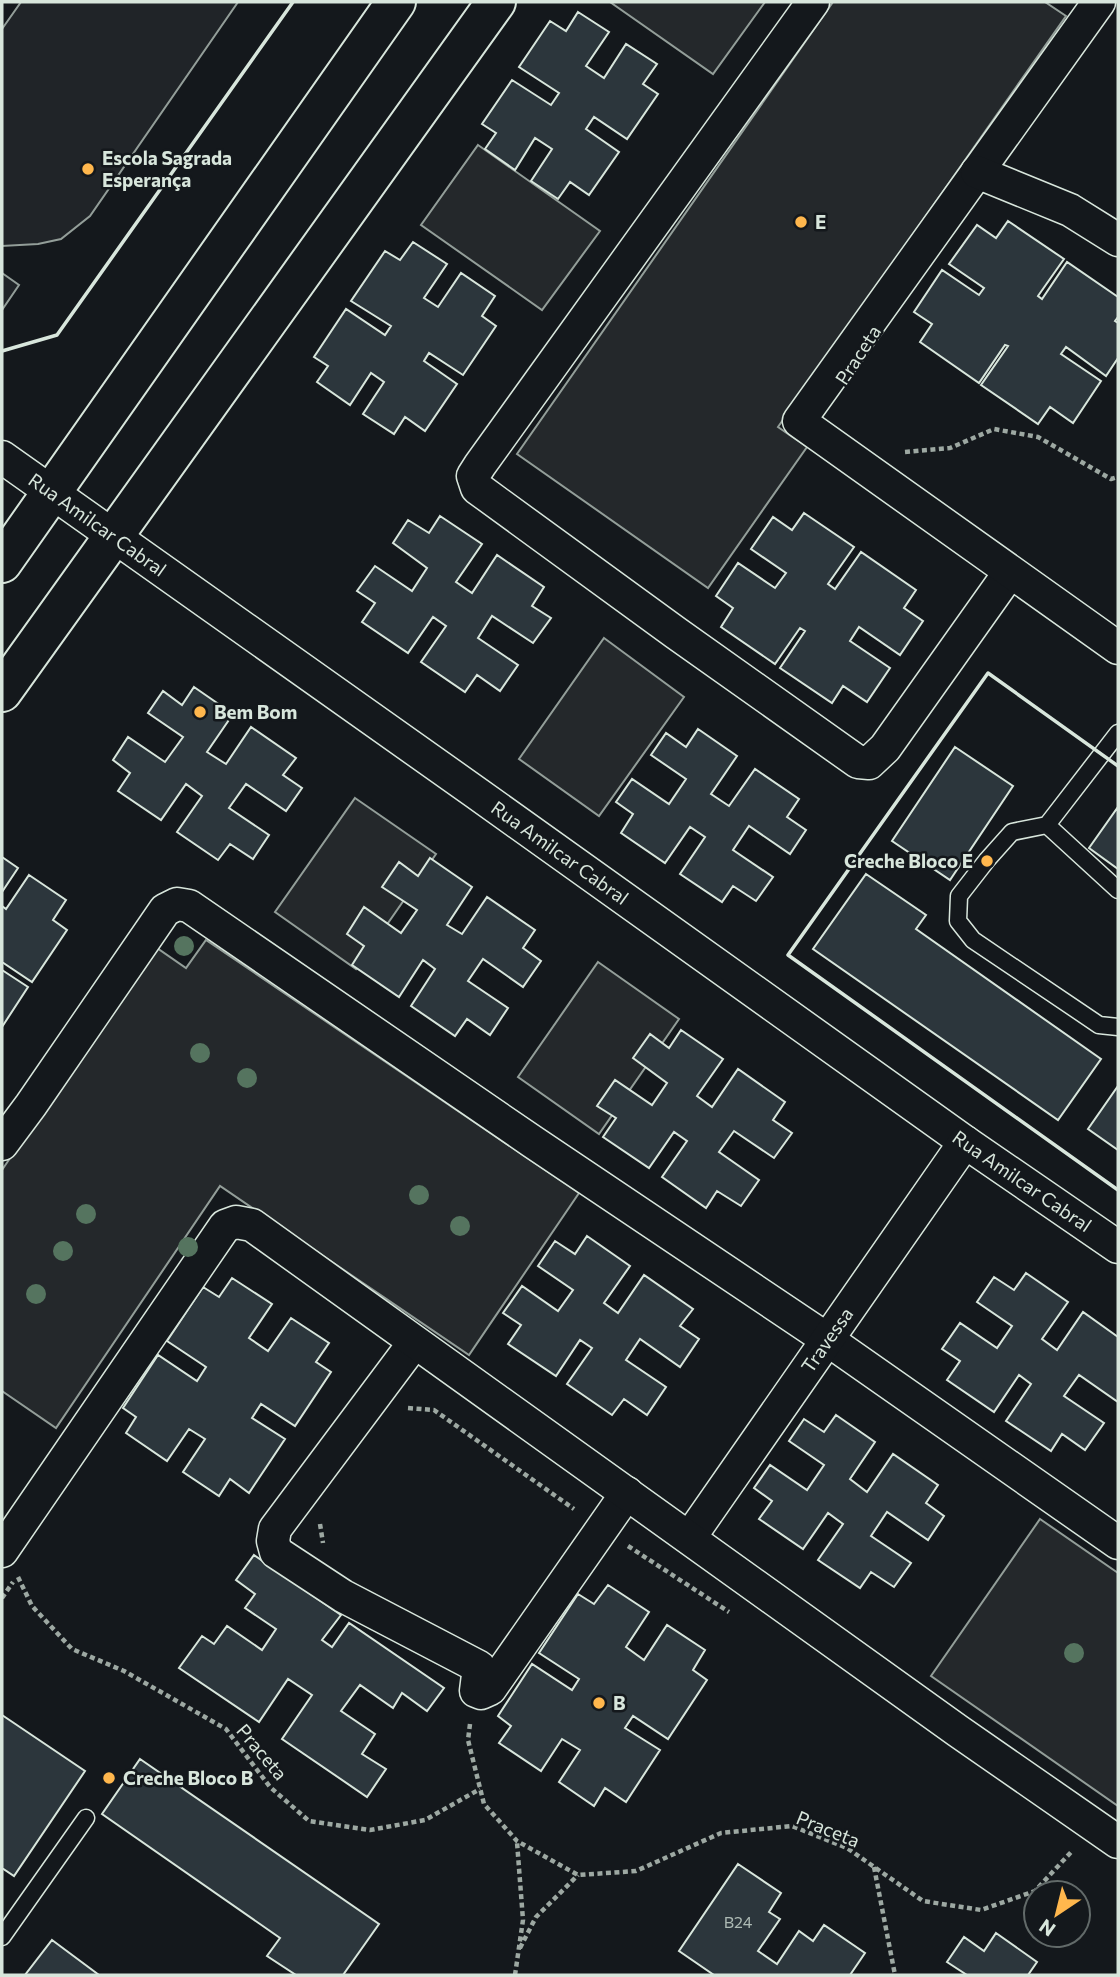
<svg xmlns="http://www.w3.org/2000/svg" width="1120" height="1977" font-family="Commissioner,sans-serif">
<style>
.green{fill:#202428;stroke:#939e99;stroke-width:2}
.parking{fill:#24282b;stroke:#939e99;stroke-width:2}
.building{fill:#2c363c;stroke:#d8e6dc;stroke-width:2}
.lines{fill:none;stroke-linecap:round;stroke-linejoin:round}
.service-casing{stroke:#d8e6dc;stroke-width:19}
.minor-casing{stroke:#d8e6dc;stroke-width:35}
.tertiary-casing{stroke:#d8e6dc;stroke-width:42}
.path{stroke:#9da8a2;stroke-width:4.5;stroke-dasharray:5 3.5;stroke-linecap:butt}
.service{stroke:#14181c;stroke-width:16}
.minor{stroke:#14181c;stroke-width:32}
.tertiary{stroke:#14181c;stroke-width:38}
.wall{stroke:#d8e6dc;stroke-width:3.5}
.tree{fill:#55745f}
.poi-dot{fill:#ffb74d;stroke:#14181c;stroke-width:2.5}
.labels{text-anchor:middle;stroke-width:5;stroke-linejoin:round;paint-order:stroke}
.number-label{font-size:16px;fill:#adbab4}
.poi-label{font-size:19px;font-weight:bold;fill:#d8e6dc;stroke:#14181c;text-anchor:start}
.street-label{font-size:19px;fill:#d8e6dc;stroke:#14181c}
</style>
<rect width="100%" height="100%" fill="#14181c"/>
<path class="green" d="M21,2H238L90,216L61,239L38,244L2,246V29Z
M2,273L19,285L2,310Z"/>
<path class="parking" d="M610,2H765L713,74Z
M833,2H1045L1066,16L778,427L807,447L708,588L517,454Z
M478,145L600,231L542,310L421,225Z
M604,638L684,697L599,816L519,759Z
M355,798L436,854L356,969L275,912Z
M206,940L579,1193L469,1355L220,1186L56,1428L2,1391V1170L154,946L186,968Z
M598,962L679,1019L599,1134L518,1077Z
M1040,1519L1118,1573V1806L931,1676Z"/>
<path class="building" d="M578,12L609,32L586,66L604,78L626,44L657,64L643,84L658,94L627,139L594,117L586,129L619,152L589,195L570,182L558,199L531,181L552,149L535,138L515,170L485,149L496,133L482,124L512,80L551,105L559,93L519,67L550,21L566,31Z
M1008,221L1064,259L1038,296L1042,299L1067,262L1118,297V317L1115,321L1118,323V358L1106,376L1066,347L1061,354L1101,381L1073,423L1050,407L1038,424L981,385L1008,346L1005,345L979,383L920,342L932,324L914,312L942,270L979,295L984,288L949,264L977,225L996,238Z
M413,242L447,264L424,298L438,307L461,273L495,296L482,316L496,326L463,375L429,353L424,361L457,384L425,431L405,417L394,434L363,414L384,382L371,373L350,405L317,382L328,366L314,357L346,309L385,335L391,326L351,301L385,251L400,260Z
M804,513L854,547L828,584L835,589L861,552L916,590L904,608L923,621L900,655L859,627L850,641L890,668L867,702L843,686L832,703L780,668L805,631L800,628L775,664L721,627L733,608L716,596L738,563L775,588L786,573L751,549L773,517L792,530Z
M440,516L482,544L456,582L472,593L497,555L544,587L532,606L551,618L533,643L492,616L478,638L518,665L500,691L477,675L465,692L421,662L446,626L433,617L408,653L362,622L375,603L357,591L375,566L412,591L427,568L393,543L408,520L429,533Z
M194,687L233,714L207,752L226,764L251,727L296,758L283,775L302,788L286,811L246,784L229,808L269,835L253,859L230,844L218,860L177,832L202,796L186,784L161,820L118,791L130,773L113,760L128,737L165,762L183,737L148,713L163,691L182,705Z
M698,729L737,756L711,794L729,806L755,769L799,799L787,817L806,830L790,854L749,826L733,850L773,877L756,901L733,886L722,902L680,874L705,837L690,827L665,863L621,833L633,814L616,802L632,779L669,804L686,779L651,755L666,733L686,747Z
M955,747L1013,786L950,880L892,841Z
M1118,807V869L1089,848Z
M2,857L18,868L2,892Z
M430,858L472,887L447,925L462,934L487,897L535,930L523,948L541,961L523,987L483,959L468,981L508,1008L490,1035L467,1019L455,1036L411,1006L435,969L423,960L399,997L352,965L364,946L347,934L364,907L401,933L417,910L382,887L399,862L418,876Z
M866,874L926,915L916,929L1101,1059L1058,1120L813,949Z
M29,875L66,900L53,920L67,930L32,982L2,962V906L6,909Z
M2,970L28,987L2,1027Z
M681,1030L723,1059L697,1096L712,1107L738,1069L785,1102L773,1120L792,1133L774,1158L734,1131L719,1152L759,1180L741,1206L717,1191L706,1208L662,1177L687,1141L674,1132L649,1168L603,1137L616,1118L597,1106L615,1080L652,1105L667,1083L633,1058L650,1034L669,1048Z
M1118,1086V1150L1088,1129Z
M587,1236L630,1266L604,1303L618,1313L644,1275L693,1309L680,1326L699,1339L680,1367L640,1339L626,1360L666,1387L647,1415L624,1399L612,1415L567,1384L592,1348L580,1340L556,1376L508,1344L521,1325L503,1313L522,1286L558,1311L573,1290L538,1266L555,1241L575,1254Z
M1026,1273L1068,1302L1042,1339L1057,1350L1083,1312L1118,1337V1402L1079,1375L1064,1396L1104,1423L1085,1450L1062,1434L1051,1451L1006,1421L1031,1384L1019,1375L994,1412L947,1380L960,1361L942,1349L960,1323L997,1348L1012,1326L977,1302L994,1277L1014,1290Z
M232,1278L272,1304L249,1338L268,1351L291,1318L329,1343L316,1362L331,1372L295,1426L261,1404L252,1418L285,1439L249,1493L230,1479L219,1496L183,1472L205,1439L189,1429L167,1461L126,1433L136,1417L123,1408L158,1355L197,1381L206,1367L167,1341L203,1287L219,1297Z
M836,1415L875,1442L850,1479L867,1492L893,1454L938,1485L926,1503L944,1516L928,1540L887,1512L871,1536L911,1563L894,1587L871,1572L860,1588L818,1560L843,1524L828,1513L803,1549L759,1519L772,1501L754,1488L770,1465L807,1490L824,1465L789,1441L804,1419L824,1432Z
M254,1555L341,1615L322,1640L332,1647L349,1623L444,1688L427,1711L402,1693L393,1708L360,1685L341,1711L375,1734L362,1754L386,1769L367,1797L282,1739L312,1695L288,1679L259,1722L179,1668L202,1636L214,1644L227,1626L262,1650L276,1629L245,1608L255,1594L236,1580Z
M608,1585L649,1612L626,1647L644,1660L667,1625L705,1650L693,1670L707,1680L668,1739L633,1716L625,1728L660,1750L626,1802L605,1788L594,1806L559,1782L580,1750L562,1739L541,1771L499,1743L511,1726L498,1716L532,1664L572,1690L579,1679L539,1653L578,1594L594,1604Z
M2,1715L85,1771L14,1876L2,1868Z
M140,1759L379,1924L343,1975H296L267,1956L280,1938L102,1814Z
M738,1864L781,1893L769,1912L780,1919L758,1951L777,1964L799,1931L813,1941L824,1925L865,1953L850,1975H714L679,1951Z
M996,1933L1037,1962L1028,1975H967L947,1962L964,1937L984,1951Z
M52,1940L99,1975H25Z"/>
<g class="lines">
<g class="service-casing">
<path id="service" d="M1047,825L1118,733
M1118,890L1047,825L1012,832L987,860L959,896L958,921L973,940L1099,1025L1118,1027
M2,1937L86,1818"/>
</g>
<g class="minor-casing">
<g id="minor">
<path d="M813,2L480,465L473,476L477,488L676,633L858,762L869,763L885,748L1010,572"/>
<path d="M1099,2L799,421L1118,648"/>
<path d="M977,172L1070,210L1118,240"/>
<path id="s1" d="M2,457L475,792L965,1142L1118,1247"/>
<path d="M2,1144L31,1105L165,910L177,904L189,906L533,1142L828,1340L1118,1543"/>
<path d="M414,1343L275,1529L273,1541L276,1552L343,1596L479,1667L476,1691L481,1693L490,1689L627,1493"/>
<path id="s2" d="M690,1537L965,1142"/>
<path d="M2,1551L225,1226L236,1222L252,1225L958,1731L1118,1842"/>
</g>
</g>
<g class="tertiary-casing">
<path id="tertiary" d="M2,563L396,2
M2,692L496,2"/>
</g>
<path class="path" d="M905,452L950,448L994,429L1038,437L1111,479L1118,477
M408,1408L434,1410L574,1509
M320,1524L323,1543
M628,1546L729,1612
M18,1577L32,1606L72,1649L124,1671L226,1729L270,1787L309,1821L370,1830L425,1820L480,1789
M2,1598L13,1582
M470,1724L468,1740L484,1804L517,1841L578,1875L636,1871L721,1833L792,1826L847,1848L923,1901L981,1910L1035,1891L1073,1850
M874,1867L895,1975
M520,1948L536,1917L578,1875
M515,1975L523,1920L517,1842"/>
<use href="#service" class="service"/>
<use href="#minor" class="minor"/>
<use href="#tertiary" class="tertiary"/>
<path class="wall" d="M2,351L57,335L293,2
M1118,766L988,673L788,955L1118,1190"/>
</g>
<g class="tree">
<circle cx="184" cy="946" r="10"/>
<circle cx="200" cy="1053" r="10"/>
<circle cx="247" cy="1078" r="10"/>
<circle cx="419" cy="1195" r="10"/>
<circle cx="86" cy="1214" r="10"/>
<circle cx="460" cy="1226" r="10"/>
<circle cx="188" cy="1247" r="10"/>
<circle cx="63" cy="1251" r="10"/>
<circle cx="36" cy="1294" r="10"/>
<circle cx="1074" cy="1653" r="10"/>
</g>
<g class="poi-dot">
<circle cx="88" cy="169" r="7"/>
<circle cx="801" cy="222" r="7"/>
<circle cx="200" cy="712" r="7"/>
<circle cx="987" cy="861" r="7"/>
<circle cx="599" cy="1703" r="7"/>
<circle cx="109" cy="1778" r="7"/>
</g>
<g class="labels">
<g class="number-label">
<text x="738" y="1928">B24</text>
</g>
<g class="poi-label">
<text x="102" y="165">Escola Sagrada<tspan x="102" dy="22">Esperança</tspan></text>
<text x="815" y="229">E</text>
<text x="214" y="719">Bem Bom</text>
<text x="973" y="868" text-anchor="end">Creche Bloco E</text>
<text x="613" y="1710">B</text>
<text x="123" y="1785">Creche Bloco B</text>
</g>
<g class="street-label">
<text transform="translate(858 355) rotate(-57)" y="7">Praceta</text>
<text dy="7" stroke="none"><textPath href="#s1" startOffset="117">Rua Amilcar Cabral</textPath></text>
<text dy="7" stroke="none"><textPath href="#s1" startOffset="684">Rua Amilcar Cabral</textPath></text>
<text dy="7" stroke="none"><textPath href="#s1" startOffset="1251">Rua Amilcar Cabral</textPath></text>
<text dy="7" stroke="none"><textPath href="#s2" startOffset="240">Travessa</textPath></text>
<text transform="translate(262 1752) rotate(50)" y="7">Praceta</text>
<text transform="translate(828 1829) rotate(22)" y="7">Praceta</text>
</g>
</g>
<rect width="1120" height="1977" fill="none" stroke="#d8e6dc" stroke-width="7"/>
<g transform="translate(1057 1914) rotate(215)"><circle r="33" fill="#14181c" stroke="#626a69" stroke-width="2"/>
<path d="M0-5L12 26L0 18L-12 26Z" fill="#ffb74d"/>
<text y="-10" font-size="19" font-weight="bold" text-anchor="middle" fill="#d8e6dc">N</text>
</g>
</svg>
